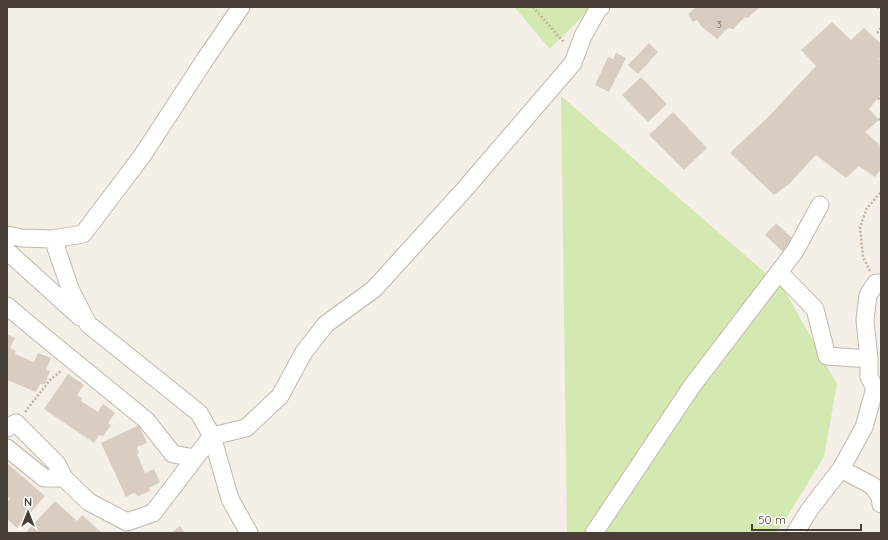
<svg xmlns="http://www.w3.org/2000/svg" width="888" height="540" font-family="Quicksand,sans-serif">
<style>
.green{fill:#d4e8b2}
.building{fill:#d9cdc1}
.lines{fill:none;stroke-linecap:round;stroke-linejoin:round}
.minor-casing{stroke:#c0b7ab;stroke-width:19}
.path{stroke:#c1b19c;stroke-width:2.5;stroke-dasharray:2 2;stroke-linecap:butt}
.minor{stroke:#fff;stroke-width:17}
.labels{text-anchor:middle;stroke-width:3;stroke-linejoin:round;paint-order:stroke}
.number-label{font-size:10px;fill:#6c635a}
</style>
<rect width="100%" height="100%" fill="#f4f0e8"/>
<path class="green" d="M514,7H592L550,49Z
M561,96L784,289L837,384L824,457L777,533H567Z"/>
<path class="building" d="M696,7H760L749,17L744,18L733,29L728,28L717,39L702,27L697,20L693,22L688,14Z
M832,22L851,40L864,28L881,44V57L879,59L881,61V94L869,109L879,120L865,132L881,146V169L875,177L859,166L846,178L816,155L788,185L774,195L730,153L769,116L816,66L801,50Z
M649,43L658,52L638,74L628,65Z
M616,53L626,58L609,92L595,85L608,57L613,59Z
M641,77L667,104L648,122L622,95Z
M673,112L707,148L684,170L649,135Z
M776,223L795,241L784,253L765,235Z
M7,334L15,338L10,348L16,351L15,354L34,362L38,353L51,358L46,370L50,371L45,384H40L36,392L7,380Z
M68,374L84,385L77,395L82,398L81,401L98,412L103,404L115,413L108,423L111,425L103,436L99,435L94,443L44,409Z
M139,425L147,443L137,447L139,453L137,454L145,473L154,469L160,482L149,488L150,491L138,496L134,493L126,497L101,443Z
M7,463L45,496L17,528L7,519V502L10,499L7,497Z
M55,501L77,521L82,515L102,533H25Z
M180,526L185,533H171Z"/>
<g class="lines">
<g class="minor-casing">
<path id="minor" d="M7,235L22,238L53,239L83,234L142,156L206,58L241,7
M53,239L71,291L88,324L199,413L212,436L230,499L249,533
M7,251L80,317
M779,272L815,309L827,356L869,359
M881,283H876L868,295L865,320L869,359V377L875,388L881,390
M7,306L32,327L146,420L173,454L195,458
M7,428L16,423L57,464L64,478L89,502L127,522L153,513L212,436L246,428L280,396L304,352L326,324L374,289L464,190L573,63L583,36L597,11L601,7
M7,448L44,478H64
M841,469L873,486L880,497L881,504
M594,533L692,386L795,251L820,205
M795,533L810,509L841,469L864,427L875,388"/>
</g>
<path class="path" d="M533,7L560,38L564,42
M877,7L881,9
M877,33L881,28
M878,98L881,101
M879,120L881,117
M870,271L863,257L860,227L867,208L881,192
M25,412L50,380L61,371"/>
<use href="#minor" class="minor"/>
</g>
<g class="labels">
<g class="number-label">
<text x="719" y="28">3</text>
</g>
</g>
<rect width="888" height="540" fill="none" stroke="#484037" stroke-width="16"/>
<g transform="translate(28 512)" stroke="#ffffff" stroke-width="3" paint-order="stroke">
<path d="M0-3L7 15L0 10L-7 15Z" fill="#484037"/>
<text y="-6" font-size="11" font-weight="bold" text-anchor="middle" fill="#484037">N</text>
</g>
<path d="M752 524v6h109v-6" fill="none" stroke="#484037" stroke-width="2"/>
<text x="758" y="524" font-size="12" fill="#484037" stroke="#ffffff" stroke-width="3" paint-order="stroke">50 m</text>
</svg>
